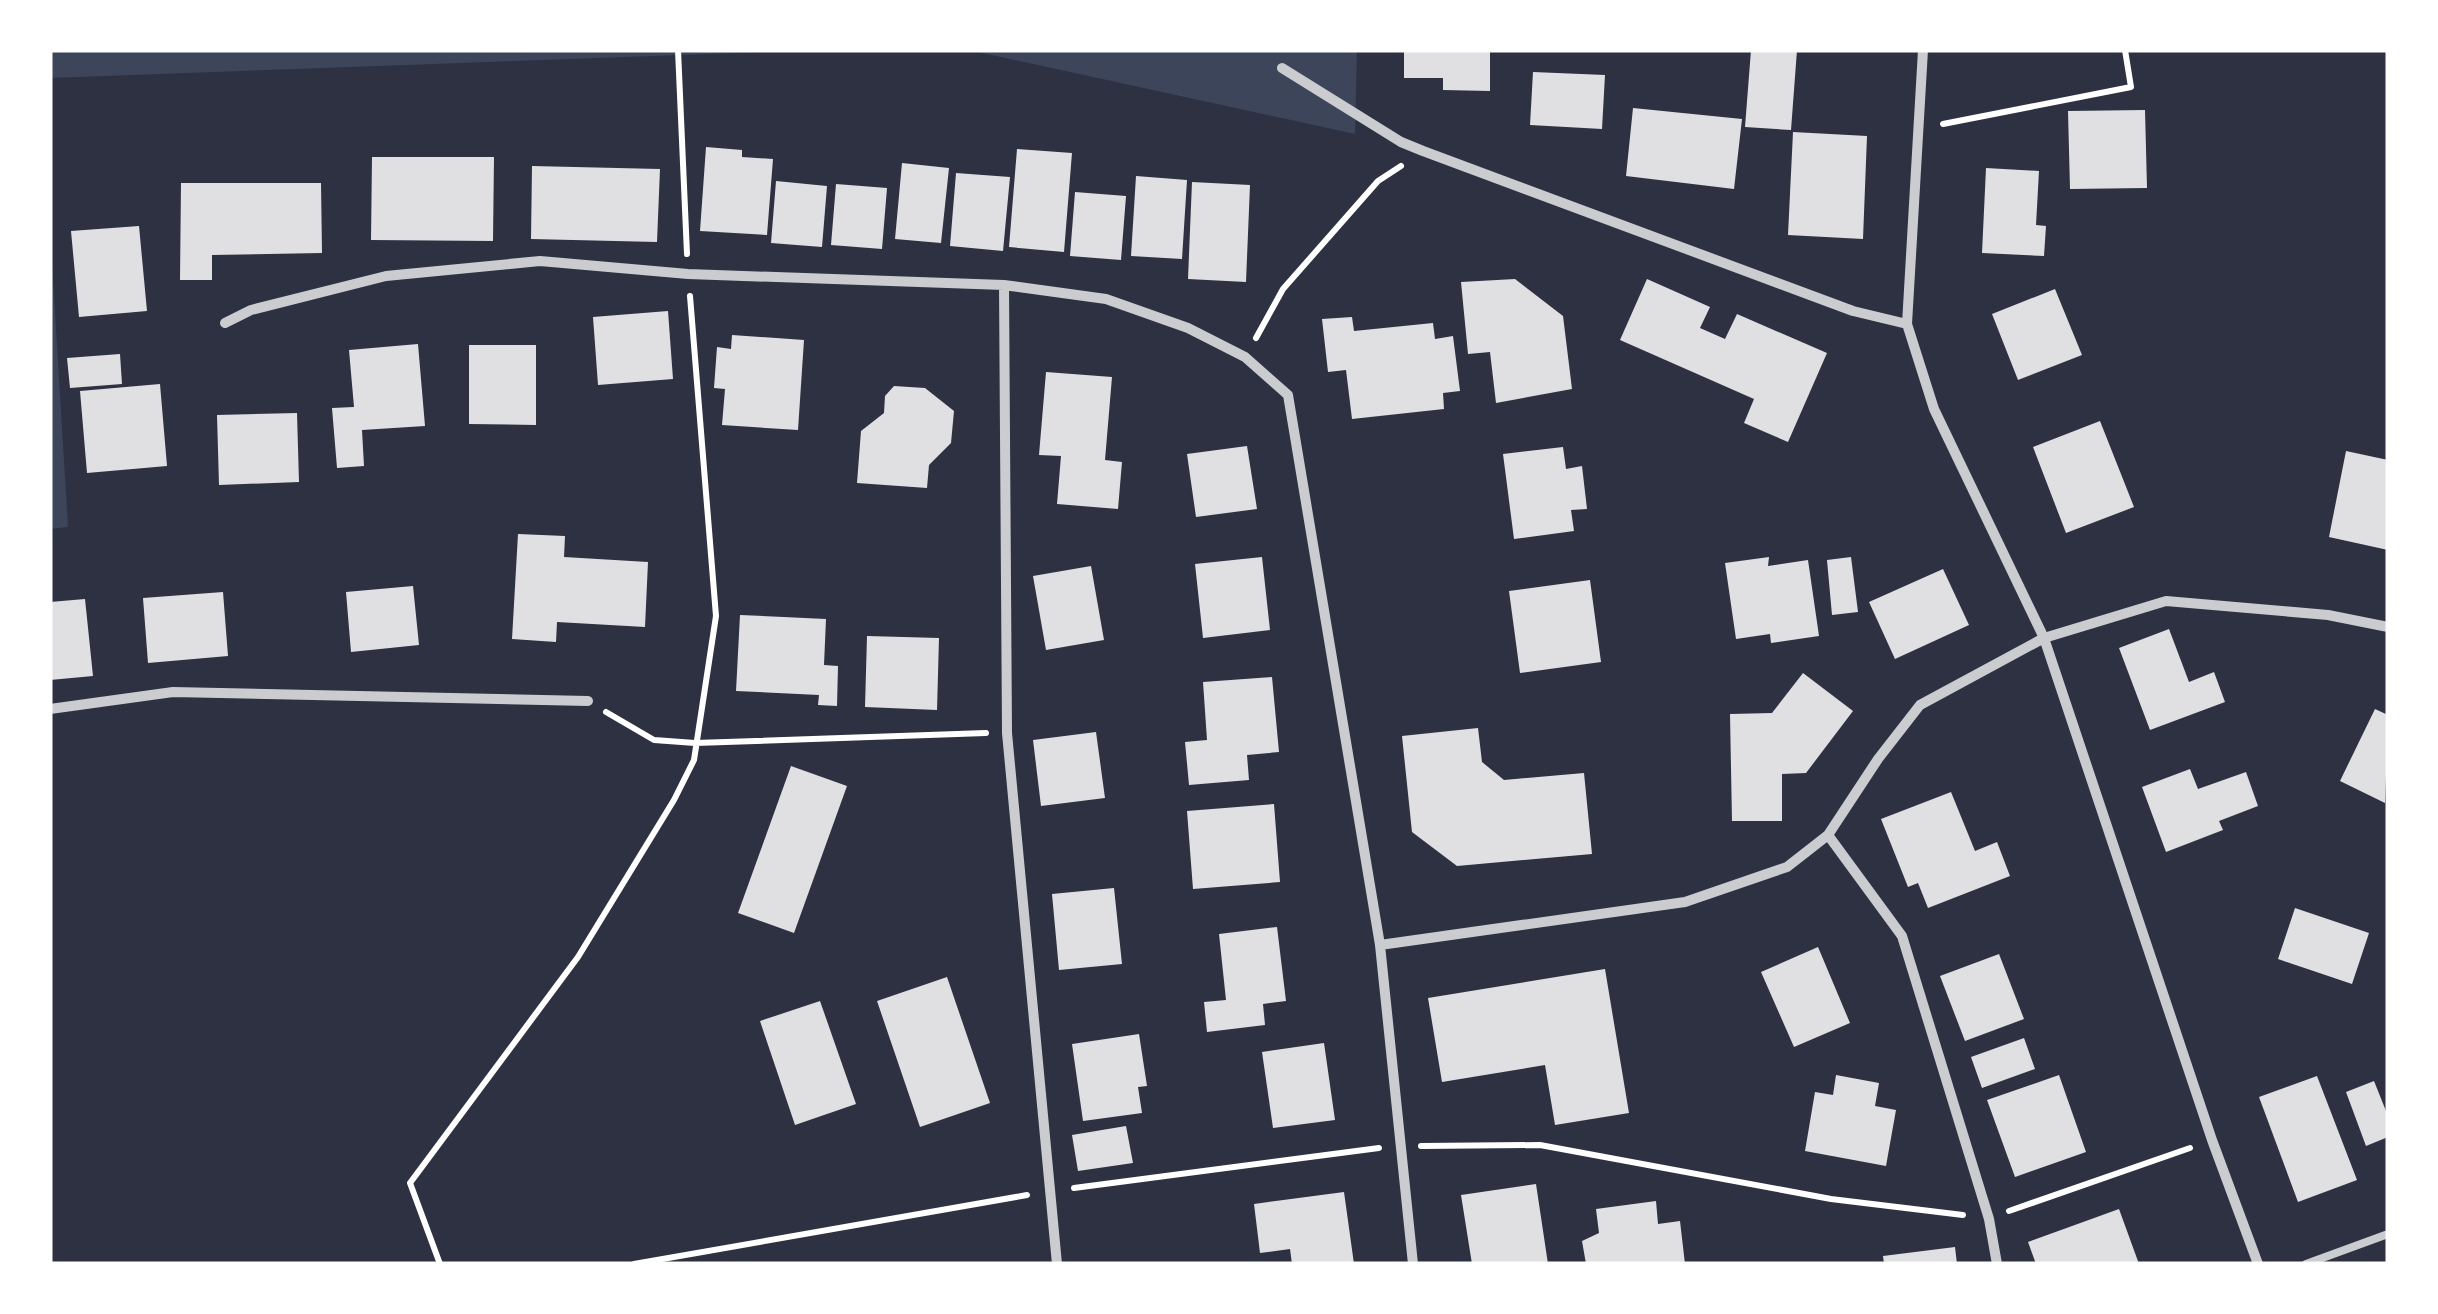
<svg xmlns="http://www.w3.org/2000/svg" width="2438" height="1314" font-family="Quicksand,sans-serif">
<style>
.green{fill:#3c4559}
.building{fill:#e0e0e3}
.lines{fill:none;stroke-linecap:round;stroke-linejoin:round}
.path{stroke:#fff;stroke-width:6}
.service{stroke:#caccd0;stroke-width:8}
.minor{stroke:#caccd0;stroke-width:10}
</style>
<rect width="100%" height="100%" fill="#2d3142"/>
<path class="green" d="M50,50H819L50,78Z
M969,50H1357L1355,134Z
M50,229L68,527L50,529Z"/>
<path class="building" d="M1404,50H1490V91L1443,90V78H1404Z
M1751,50H1797L1791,130L1745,127Z
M1533,72L1605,75L1602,129L1530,125Z
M1633,108L1742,119L1734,189L1626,176Z
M2145,110L2147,188L2070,189L2068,111Z
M1793,132L1867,136L1863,239L1788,235Z
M706,147L742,150V157L773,159L767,235L700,231Z
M1017,149L1072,153L1064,252L1009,247Z
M372,157H494L493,241L371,240Z
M902,163L949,168L941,243L895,239Z
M532,166L660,169L657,242L531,239Z
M1986,168L2039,171L2036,225L2046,226L2044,256L1982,253Z
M956,173L1010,177L1003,251L950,246Z
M1136,176L1187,180L1182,259L1131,256Z
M776,181L827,186L822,247L771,243Z
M1192,182L1250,185L1246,282L1188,279Z
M181,183H321L322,253L212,255V280H180Z
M836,184L887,188L882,249L831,245Z
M1075,192L1126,196L1121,260L1070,256Z
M139,226L147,311L79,317L71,231Z
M1515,279L1563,316L1572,389L1496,403L1490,352L1468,354L1461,282Z
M1647,279L1710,307L1700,328L1725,339L1737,314L1827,353L1788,442L1744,423L1754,399L1620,340Z
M2055,289L2082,355L2018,380L1992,314Z
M668,311L673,379L598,385L593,317Z
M1352,317L1354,331L1433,323L1435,339L1453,336L1460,391L1443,393L1444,409L1352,419L1346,370L1328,372L1322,319Z
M732,335L804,340L798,430L722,425L725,389L714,388L717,347L731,349Z
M418,344L425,426L362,430L364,466L337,468L332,408L354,407L349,350Z
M469,345H536V425L469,424Z
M120,354L122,384L70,388L67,358Z
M1046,372L1112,377L1105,460L1122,462L1118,509L1057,504L1061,456L1039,455Z
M160,384L167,466L87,473L80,391Z
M894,386L925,388L954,411L951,443L929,465L927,488L857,483L861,431L884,413L885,396Z
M297,413L299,482L219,485L217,415Z
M2100,421L2134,507L2066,533L2033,447Z
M1247,446L1257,509L1196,517L1187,454Z
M1563,447L1566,469L1582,466L1587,509L1571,510L1574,531L1514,539L1503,454Z
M2346,451L2388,460V550L2329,537Z
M518,534L565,536L564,557L648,562L645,627L557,622L556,642L512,639Z
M1262,557L1270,630L1203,638L1195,564Z
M1769,557L1768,566L1808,560L1819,636L1771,643L1770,634L1736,639L1725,563Z
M1851,557L1858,612L1832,615L1827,560Z
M1091,566L1104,640L1046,650L1033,576Z
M1943,569L1969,625L1895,659L1869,602Z
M1590,580L1601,662L1520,673L1509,591Z
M413,586L419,645L351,652L346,592Z
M223,592L228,656L148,663L143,598Z
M85,599L93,676L50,680V602Z
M740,615L826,619L824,665L838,666L837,706L818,705L819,695L736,691Z
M2169,629L2189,682L2214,672L2225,702L2150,730L2119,648Z
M867,636L939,638L937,710L865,707Z
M1803,673L1853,711L1806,773L1782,774V821H1732L1730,714L1772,713Z
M1272,677L1279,752L1247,755L1249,780L1189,785L1185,742L1207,740L1203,682Z
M2375,709L2388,715L2385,803L2340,781Z
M1478,728L1482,762L1504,780L1584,773L1592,854L1457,866L1412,832L1402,736Z
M1096,732L1105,798L1041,806L1033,740Z
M791,766L847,786L794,933L738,913Z
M2190,769L2198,789L2246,772L2258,806L2219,821L2223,830L2166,852L2142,787Z
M1951,792L1975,851L1997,842L2010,876L1928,908L1918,883L1908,887L1881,819Z
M1274,804L1280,882L1193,889L1187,811Z
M1114,888L1122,964L1059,970L1052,894Z
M2295,908L2369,933L2352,984L2278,959Z
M1277,927L1286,1001L1263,1004L1265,1025L1207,1032L1204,1002L1226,1000L1219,934Z
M1818,947L1850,1023L1794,1047L1761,972Z
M1999,954L2024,1019L1965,1041L1940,976Z
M1605,969L1629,1113L1555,1125L1545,1065L1442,1082L1428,998Z
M947,977L990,1103L920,1127L877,1001Z
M820,1001L856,1104L795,1125L760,1021Z
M1139,1034L1147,1086L1138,1087L1142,1113L1083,1121L1072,1044Z
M2024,1038L2035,1069L1982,1088L1971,1057Z
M1324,1043L1335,1120L1273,1128L1262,1052Z
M1836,1075L1879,1083L1875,1106L1896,1110L1886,1166L1805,1151L1815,1092L1833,1095Z
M2059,1075L2086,1152L2015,1177L1987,1100Z
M2317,1076L2357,1180L2298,1202L2259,1097Z
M2374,1081L2388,1116V1137L2366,1146L2346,1092Z
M1126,1126L1133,1163L1078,1171L1072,1135Z
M1536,1184L1548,1264H1472L1461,1195Z
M1344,1192L1354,1264H1292L1290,1249L1260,1253L1254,1204Z
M1656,1201L1658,1224L1680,1221L1685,1264H1586L1582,1241L1599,1233L1596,1209Z
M2119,1209L2139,1264H2036L2028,1242Z
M1955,1247L1957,1264H1884L1883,1256Z"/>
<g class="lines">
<path class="path" d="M678,50L687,254
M1943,124L2131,87L2125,50
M1256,338L1283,289L1378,181L1401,166
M606,712L654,740L695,743L986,733
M1421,1146L1540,1145L1831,1199L1963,1215
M1074,1188L1379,1148
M2009,1211L2190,1148
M440,1264L410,1183L578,957L674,800L694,760L716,616L690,296
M634,1264L1027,1195"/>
<path class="service" d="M2306,1264L2388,1234"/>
<path class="minor" d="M1923,50L1907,324L1934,409L2044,638L2212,1140L2258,1264
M1282,68L1401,142L1423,151L1853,311L1907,324
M1004,285L1007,733L1057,1264
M225,323L251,310L386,276L540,261L688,274L1004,285L1106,299L1188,328L1245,357L1288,395L1380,945L1413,1264
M50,709L173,692L588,701
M1828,835L1902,936L1989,1219L1997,1264
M1380,945L1685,902L1787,867L1828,835L1878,759L1920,705L2044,638L2166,601L2328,615L2388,627"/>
</g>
<rect width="2438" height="1314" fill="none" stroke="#ffffff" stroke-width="105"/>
</svg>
